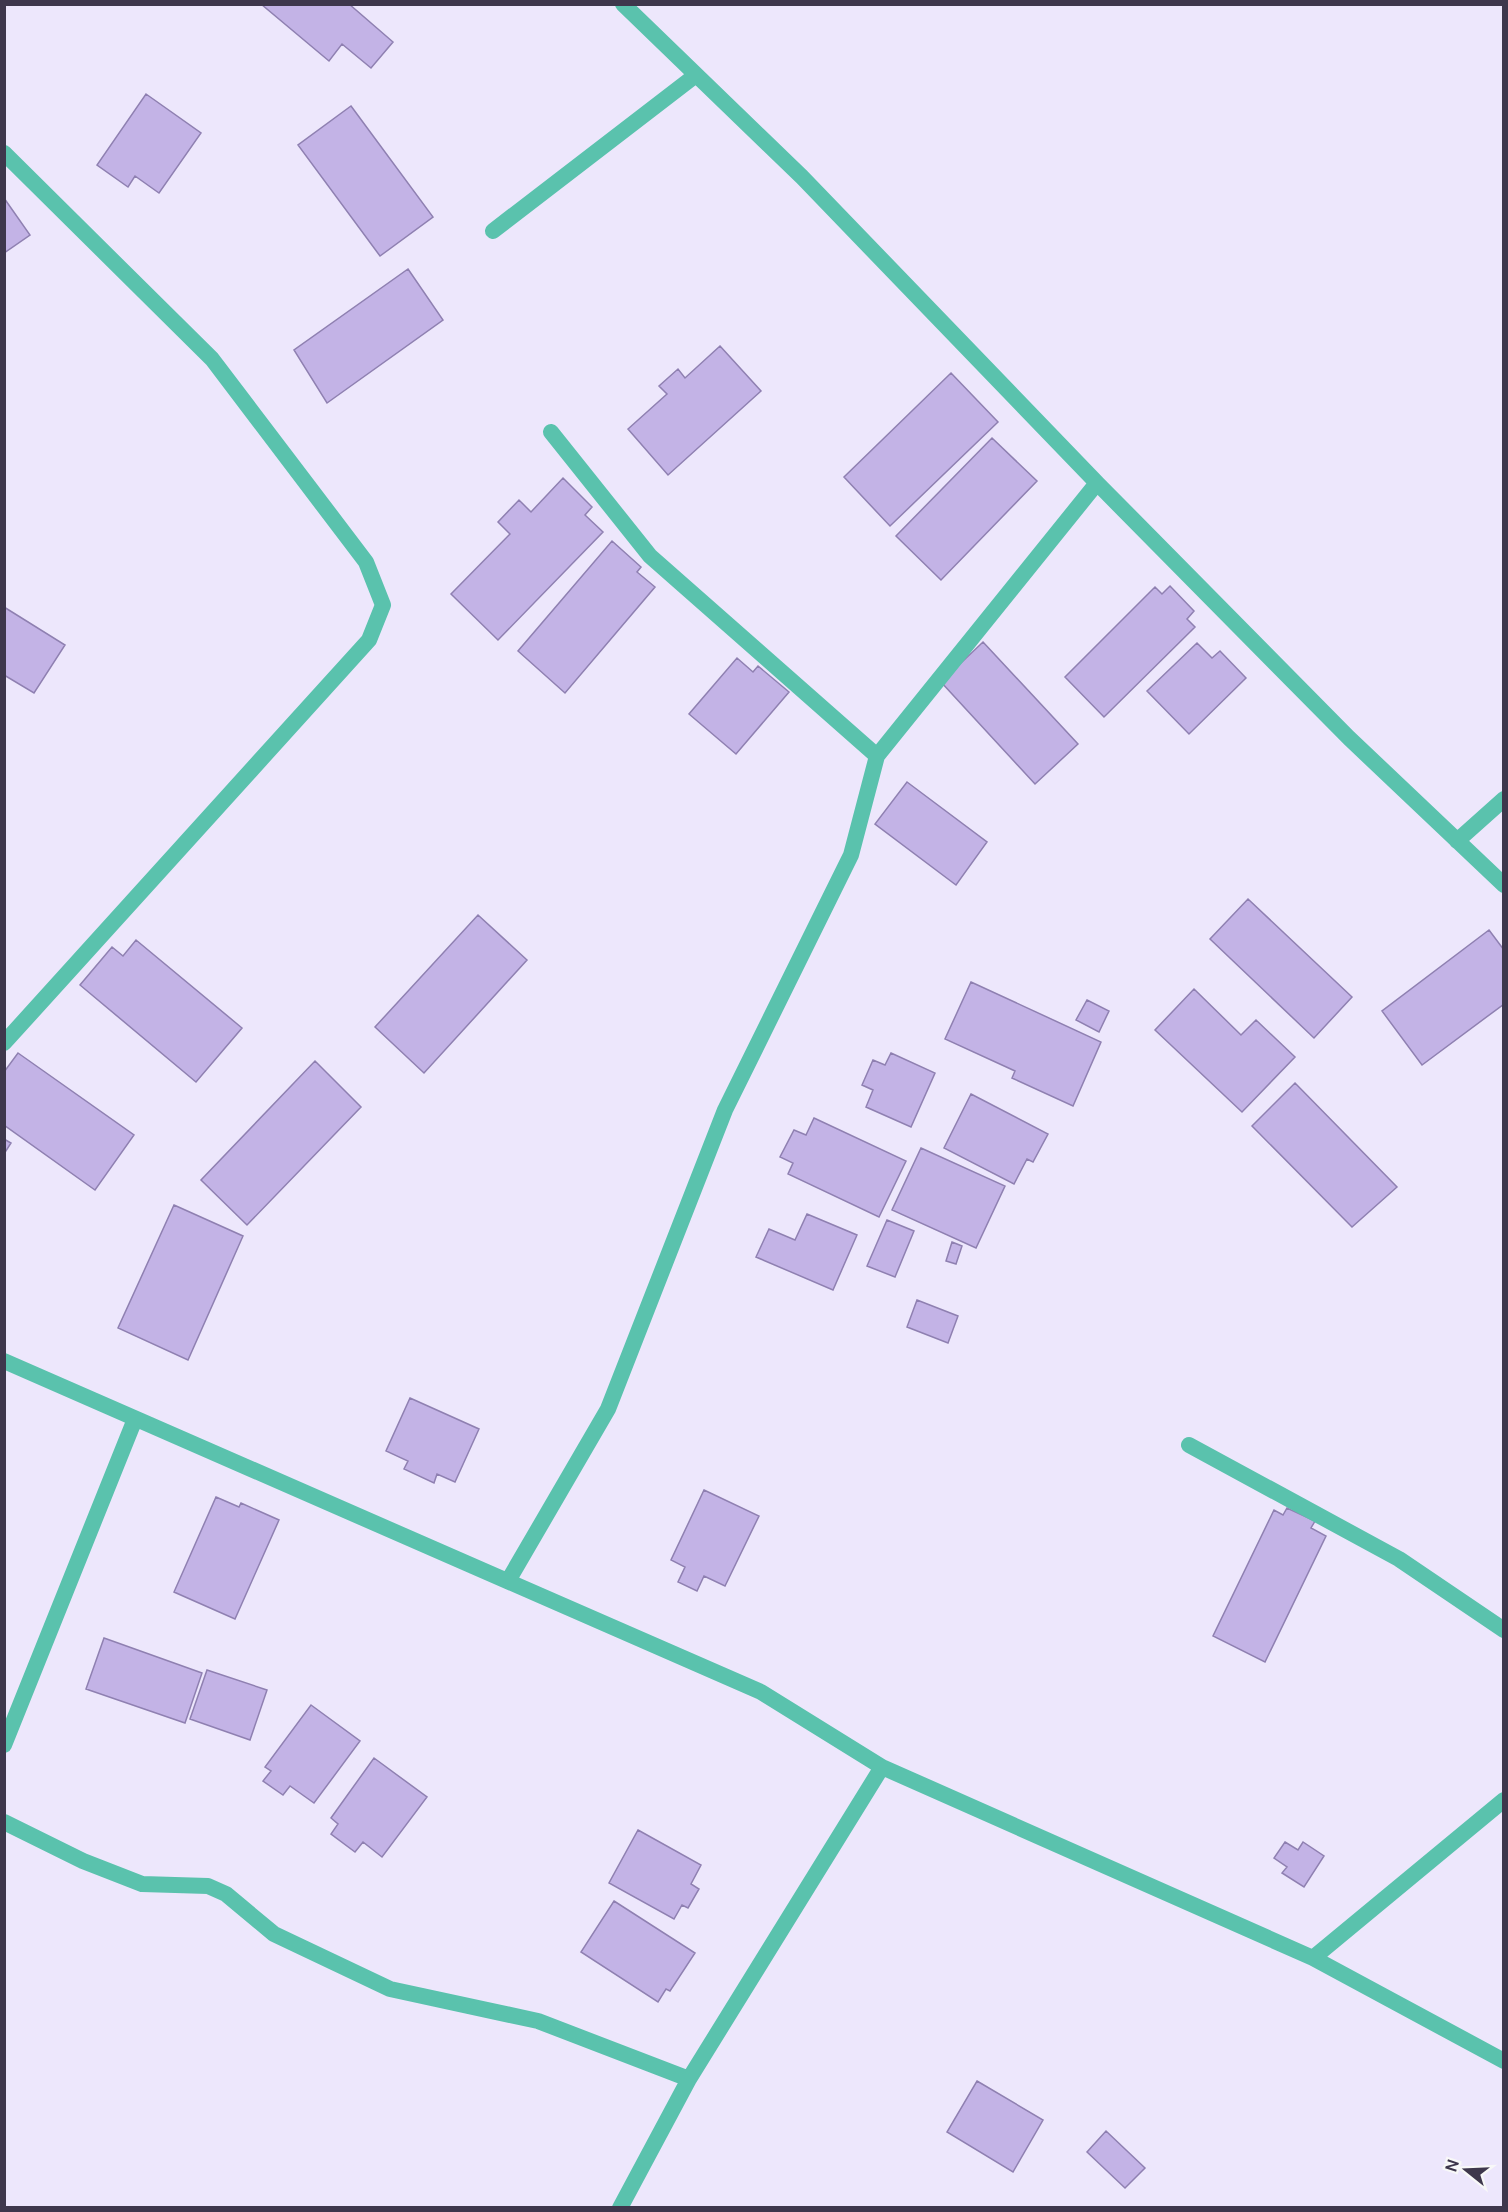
<svg xmlns="http://www.w3.org/2000/svg" width="1508" height="2212" font-family="Manrope,sans-serif">
<style>
.building{fill:#c3b3e6;stroke:#8f80b1;stroke-width:1.5}
.lines{fill:none;stroke-linecap:round;stroke-linejoin:round}
.minor{stroke:#5ac2ad;stroke-width:16}
</style>
<rect width="100%" height="100%" fill="#ede7fc"/>
<path class="building" d="M261,4H349L393,42L371,68L342,44L329,61Z
M146,94L201,133L159,193L135,176L128,187L97,165Z
M351,106L433,217L380,256L298,145Z
M4,198L30,235L4,253Z
M408,269L443,320L327,403L294,350Z
M720,346L761,391L668,475L628,429L667,394L659,386L678,369L685,378Z
M951,373L998,422L890,526L844,477Z
M992,438L1037,481L941,580L896,536Z
M563,478L592,507L585,515L603,532L498,640L451,594L510,534L498,522L519,500L531,512Z
M612,541L641,567L637,572L655,587L565,693L518,651Z
M1170,586L1194,611L1187,619L1195,627L1104,717L1065,677L1155,587L1162,594Z
M4,607L65,645L34,693L4,675Z
M983,642L1078,744L1035,784L941,682Z
M1197,643L1212,658L1220,651L1246,678L1189,734L1147,691Z
M737,658L753,672L758,666L789,692L736,754L689,714Z
M907,782L987,842L956,885L875,824Z
M1248,899L1352,997L1314,1038L1210,939Z
M478,915L527,960L424,1073L375,1027Z
M1489,930L1504,950V1004L1422,1065L1382,1011Z
M136,940L242,1028L196,1082L80,985L112,947L123,956Z
M971,982L1101,1042L1073,1106L1012,1078L1015,1071L945,1039Z
M1194,989L1241,1035L1256,1020L1295,1057L1242,1112L1155,1030Z
M1087,1000L1109,1011L1099,1032L1076,1020Z
M18,1053L134,1135L95,1190L4,1125V1072Z
M891,1053L935,1073L911,1127L866,1107L873,1090L862,1085L873,1060L885,1065Z
M315,1061L361,1107L247,1225L201,1180Z
M1295,1083L1397,1187L1352,1227L1252,1126Z
M971,1094L1048,1134L1033,1162L1027,1159L1014,1184L944,1148Z
M814,1118L906,1161L879,1217L788,1174L793,1163L780,1157L794,1130L806,1135Z
M4,1139L11,1143L4,1154Z
M921,1148L1005,1186L976,1248L892,1210Z
M174,1205L243,1236L188,1360L118,1328Z
M807,1214L857,1235L833,1290L756,1257L769,1229L795,1240Z
M887,1220L914,1231L895,1277L867,1266Z
M952,1242L962,1246L956,1264L946,1261Z
M917,1300L958,1316L948,1343L907,1327Z
M410,1398L479,1429L455,1482L437,1474L434,1483L404,1469L408,1461L386,1451Z
M704,1490L759,1516L725,1586L704,1576L697,1591L678,1582L685,1567L671,1560Z
M216,1497L239,1507L241,1503L279,1520L235,1619L174,1592Z
M1287,1508L1315,1521L1311,1528L1326,1536L1265,1662L1213,1636L1274,1510L1283,1515Z
M104,1638L202,1673L185,1723L86,1689Z
M207,1670L267,1690L250,1740L190,1719Z
M311,1705L360,1741L314,1803L290,1786L283,1795L263,1781L271,1771L265,1767Z
M374,1758L427,1797L382,1857L363,1842L355,1852L331,1834L338,1824L331,1818Z
M638,1830L701,1865L691,1884L699,1889L688,1908L682,1905L674,1919L609,1883Z
M1285,1842L1298,1850L1303,1842L1324,1856L1304,1887L1282,1873L1287,1867L1274,1858Z
M614,1901L695,1953L670,1991L666,1989L658,2002L581,1952Z
M977,2081L1043,2120L1013,2172L947,2132Z
M1106,2131L1145,2168L1125,2188L1087,2152Z"/>
<g class="lines">
<path class="minor" d="M623,4L802,177L1097,483
M4,153L212,359L366,562L383,605L369,640L4,1043
M493,231L696,75
M877,756L1097,483L1349,738L1504,885
M1457,841L1504,799
M4,1361L761,1692L882,1767
M1189,1445L1399,1559L1504,1630
M508,1581L608,1409L725,1110L851,855L877,756L650,556L551,432
M4,1745L135,1419
M4,1822L83,1861L142,1884L208,1886L226,1894L274,1934L390,1989L538,2021L689,2079
M1313,1958L1504,1800
M620,2208L689,2079L882,1767L1313,1958L1504,2061"/>
</g>
<rect width="1508" height="2212" fill="none" stroke="#3e374c" stroke-width="12"/>
<g transform="translate(1466 2170) rotate(288)" stroke="#f8f8f8" stroke-width="4.5" paint-order="stroke">
<path d="M0-4.5L10 22L0 15L-10 22Z" fill="#3e374c"/>
<text y="-9" font-size="16" font-weight="bold" text-anchor="middle" fill="#3e374c">N</text>
</g>
</svg>
